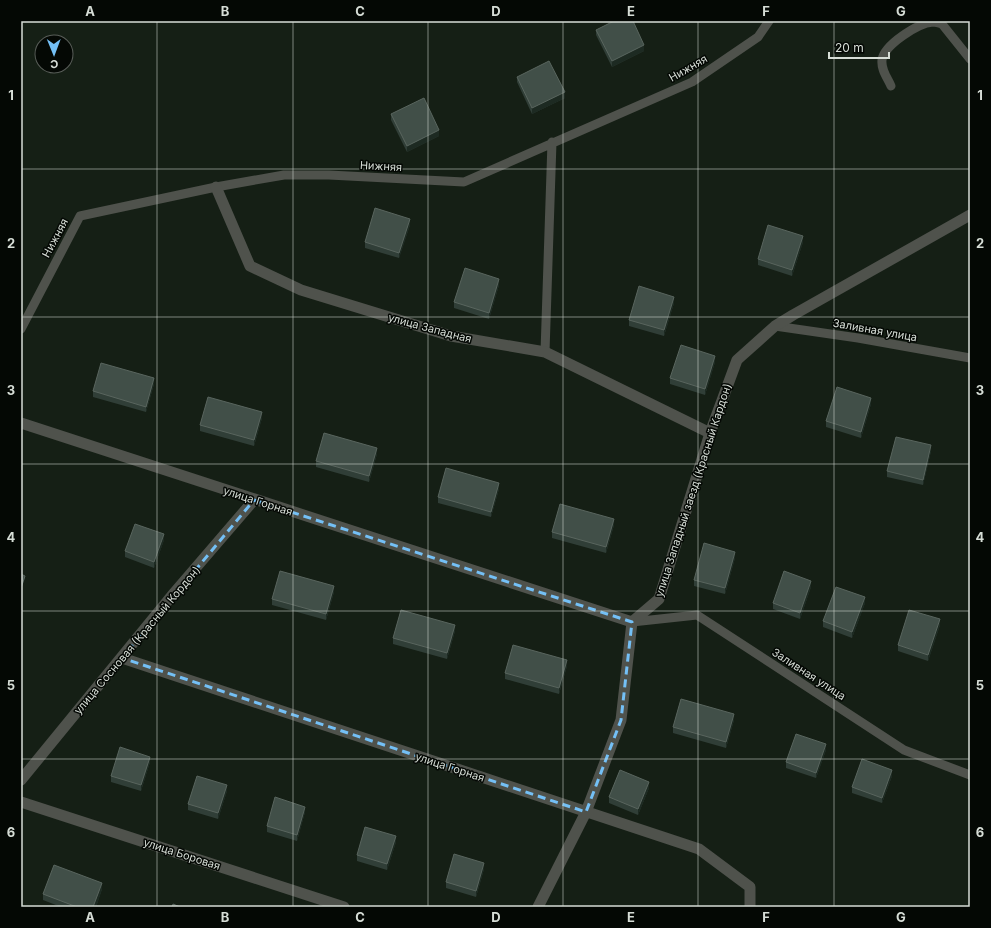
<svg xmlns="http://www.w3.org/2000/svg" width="991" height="928" font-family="Inter,sans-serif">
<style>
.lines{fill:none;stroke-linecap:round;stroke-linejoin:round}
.service{stroke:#4f524c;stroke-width:9}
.minor{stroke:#4f524c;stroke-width:11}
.wall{fill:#303e37}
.shaded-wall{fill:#1d2a22}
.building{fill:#414f48;stroke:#59655e}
.marked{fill:none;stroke:#74c0f6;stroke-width:3;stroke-dasharray:8 5;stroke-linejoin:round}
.grid{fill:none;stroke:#d6ddd6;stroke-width:1;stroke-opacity:0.55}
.labels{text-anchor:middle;stroke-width:3;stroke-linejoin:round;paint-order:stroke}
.street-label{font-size:11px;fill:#d6ddd6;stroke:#040804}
.neatline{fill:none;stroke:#d6ddd6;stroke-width:1.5}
.grid-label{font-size:13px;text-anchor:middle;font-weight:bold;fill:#d6ddd6}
</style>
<rect width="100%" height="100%" fill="#151f15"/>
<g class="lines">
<path class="service" d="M891,86C887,77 881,70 882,60C884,45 918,23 933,22C935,22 939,23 942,24L970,59
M775,326L858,338L970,358
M21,329L80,216L216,187L284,175H329L464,182L692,82L758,37L769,21
M545,352L552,142
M632,622L697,615L904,750L970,775"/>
<path class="minor" d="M216,187L250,266L301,290L451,336L545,352L710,433
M21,423L632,622
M632,622L659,599L710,433L737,360L775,326L793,315L970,215
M122,658L699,849L750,887V907
M21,780L174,593L254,500
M21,802L344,907
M538,907L586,812L621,720L632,622"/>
</g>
<path class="wall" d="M596,30L644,51L612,67L596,35Z
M517,77L565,98L532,114L517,82Z
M391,114L439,136L407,152L391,120Z
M410,225L399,258L365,248V242Z
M803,242L792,276L758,265V259Z
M499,285L489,319L454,308V302Z
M674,303L664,336L629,326V320Z
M715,362L705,395L670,384V378Z
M154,384L146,412L93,397V391Z
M871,404L861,438L826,427V421Z
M262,418L254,446L200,431V425Z
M931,451L923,485L887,477V471Z
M377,454L369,482L316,467V461Z
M499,489L491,517L438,503V497Z
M614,525L606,553L552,538V532Z
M164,540L154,568L125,557V551Z
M735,558L725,594L694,586V580Z
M811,587L800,619L773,609V603Z
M334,592L326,620L272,605V599Z
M865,603L852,638L823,627V621Z
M940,625L928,661L898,651V645Z
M455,631L447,659L393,644V638Z
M567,666L559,694L505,679V673Z
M734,720L726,748L673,733V727Z
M826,750L816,778L786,768V762Z
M150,762L141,791L111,782V776Z
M892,776L882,803L852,793V787Z
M649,788L638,815L609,803V797Z
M227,791L218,819L188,810V804Z
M305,812L297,841L267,832V826Z
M396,842L387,870L357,861V855Z
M484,869L476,897L446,888V882Z
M102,889L96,907H61L43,900V894Z"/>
<path class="shaded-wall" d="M644,45V51L612,67V61Z
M565,92V98L532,114V108Z
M439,130V136L407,152V146Z
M410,219V225L399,258V253Z
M803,236V242L792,276V270Z
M499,279V285L489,319V313Z
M674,297V303L664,336V330Z
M715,356V362L705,395V389Z
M154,378V384L146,412V407Z
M871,398V404L861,438V432Z
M262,412V418L254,446V440Z
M931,445V451L923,485V480Z
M377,448V454L369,482V476Z
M499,483V489L491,517V512Z
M614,519V525L606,553V547Z
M164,534V540L154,568V562Z
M735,552V558L725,594V588Z
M25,576V579L21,590V588Z
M811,581V587L800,619V613Z
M334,586V592L326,620V614Z
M865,597V603L852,638V632Z
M940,619V625L928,661V655Z
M455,625V631L447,659V653Z
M567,660V666L559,694V688Z
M734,714V720L726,748V742Z
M826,744V750L816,778V773Z
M150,757V762L141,791V785Z
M892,770V776L882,803V798Z
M649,782V788L638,815V809Z
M227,785V791L218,819V813Z
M305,807V812L297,841V835Z
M396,836V842L387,870V864Z
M484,863V869L476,897V891Z
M102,883V889L96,907H93Z"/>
<path class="building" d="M614,21H633L644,45L612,61L596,30Z
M549,61L565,92L532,108L517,77Z
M424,98L439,130L407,146L391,114Z
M375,208L410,219L399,253L365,242Z
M768,225L803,236L792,270L758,259Z
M465,268L499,279L489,313L454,302Z
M639,286L674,297L664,330L629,320Z
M681,345L715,356L705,389L670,378Z
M101,363L154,378L146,407L93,391Z
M837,387L871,398L861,432L826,421Z
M208,397L262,412L254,440L200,425Z
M324,433L377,448L369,476L316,461Z
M896,437L931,445L923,480L887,471Z
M446,468L499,483L491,512L438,497Z
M560,504L614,519L606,547L552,532Z
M135,524L164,534L154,562L125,551Z
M704,543L735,552L725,588L694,580Z
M280,571L334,586L326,614L272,599Z
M784,571L811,581L800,613L773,603Z
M21,574L25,576L21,588Z
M836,587L865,597L852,632L823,621Z
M401,610L455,625L447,653L393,638Z
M909,610L940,619L928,655L898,645Z
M513,645L567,660L559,688L505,673Z
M681,699L734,714L726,742L673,727Z
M796,734L826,744L816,773L786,762Z
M120,747L150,757L141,785L111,776Z
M862,759L892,770L882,798L852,787Z
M620,770L649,782L638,809L609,797Z
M197,776L227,785L218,813L188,804Z
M275,797L305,807L297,835L267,826Z
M365,827L396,836L387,864L357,855Z
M454,854L484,863L476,891L446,882Z
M54,865L102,883L93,907H77L43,894Z
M173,904L180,907H172Z"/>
<path class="marked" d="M254,500L632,622L621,720L586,812L122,658Z"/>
<path class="grid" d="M157,21V907M293,21V907M428,21V907M563,21V907M698,21V907M834,21V907M21,169H970M21,317H970M21,464H970M21,611H970M21,759H970"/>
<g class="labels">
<g class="street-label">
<text transform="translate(688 68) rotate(-30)" y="4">Нижняя</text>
<text transform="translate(381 166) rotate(3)" y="4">Нижняя</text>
<text transform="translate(55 238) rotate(-62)" y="4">Нижняя</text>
<text transform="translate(430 328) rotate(15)" y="4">улица Западная</text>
<text transform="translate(875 330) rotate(10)" y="4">Заливная улица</text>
<text transform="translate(693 490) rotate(-72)" y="4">улица Западный заезд (Красный Кардон)</text>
<text transform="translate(258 501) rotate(18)" y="4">улица Горная</text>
<text transform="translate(137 640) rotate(-50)" y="4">улица Сосновая (Красный Кордон)</text>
<text transform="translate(809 674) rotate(33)" y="4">Заливная улица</text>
<text transform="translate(450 767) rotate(18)" y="4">улица Горная</text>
<text transform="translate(182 854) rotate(18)" y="4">улица Боровая</text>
</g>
</g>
<rect width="991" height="928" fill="none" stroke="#040804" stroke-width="44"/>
<g transform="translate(54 54) rotate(179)"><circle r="19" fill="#040804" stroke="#585d58"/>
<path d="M0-3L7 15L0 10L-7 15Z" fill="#74c0f6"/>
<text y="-6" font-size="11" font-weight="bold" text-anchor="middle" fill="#d6ddd6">С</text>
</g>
<path d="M829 52v6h60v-6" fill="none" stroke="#d6ddd6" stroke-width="2"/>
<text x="835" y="52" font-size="12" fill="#d6ddd6" stroke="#040804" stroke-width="3" paint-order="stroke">20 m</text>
<rect x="22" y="22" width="947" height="884" class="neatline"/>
<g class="grid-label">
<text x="90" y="16">A</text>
<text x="225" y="16">B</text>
<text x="360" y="16">C</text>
<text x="496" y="16">D</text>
<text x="631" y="16">E</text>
<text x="766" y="16">F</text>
<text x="901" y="16">G</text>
<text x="11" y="100">1</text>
<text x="980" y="100">1</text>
<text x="11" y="248">2</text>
<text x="980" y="248">2</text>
<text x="11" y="395">3</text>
<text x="980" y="395">3</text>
<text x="11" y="542">4</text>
<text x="980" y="542">4</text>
<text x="11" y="690">5</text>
<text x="980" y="690">5</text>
<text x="11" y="837">6</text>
<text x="980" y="837">6</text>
<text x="90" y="922">A</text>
<text x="225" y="922">B</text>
<text x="360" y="922">C</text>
<text x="496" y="922">D</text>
<text x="631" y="922">E</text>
<text x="766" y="922">F</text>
<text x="901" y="922">G</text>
</g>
</svg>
